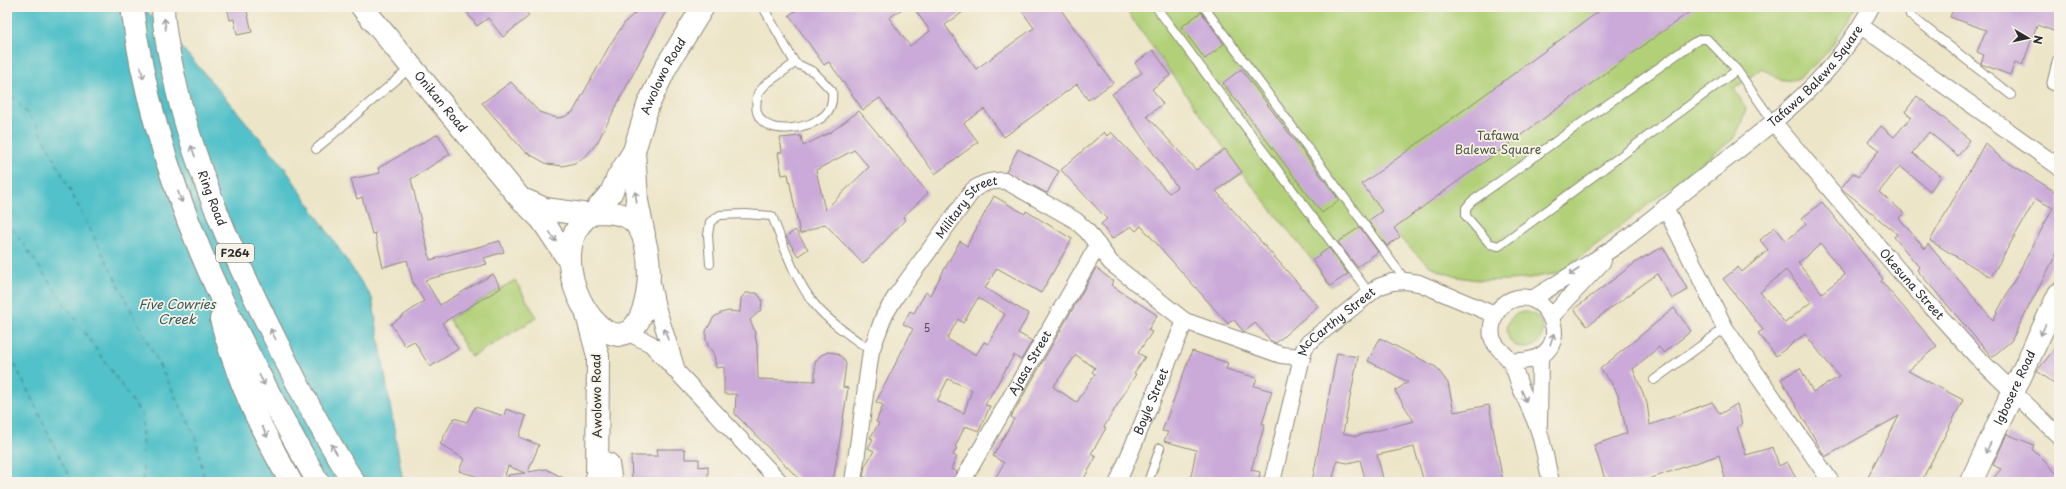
<svg xmlns="http://www.w3.org/2000/svg" width="2066" height="489" font-family="'Playpen Sans',sans-serif">
<style>
.green{fill:#b1d077;stroke:#6e7e51}
.water{fill:#53c1c9;stroke:#3f767a}
.lines{fill:none;stroke-linecap:round;stroke-linejoin:round}
.ferry{stroke:#37585a;stroke-width:1;stroke-dasharray:5 4;stroke-linecap:butt}
.building{fill:#cbaad9;fill-rule:evenodd}
.service-casing{stroke:#8c887a;stroke-width:10}
.minor-casing{stroke:#8c887a;stroke-width:18}
.secondary-casing{stroke:#8c887a;stroke-width:24}
.motorway-casing{stroke:#8c887a;stroke-width:24}
.service{stroke:#fff;stroke-width:8}
.minor{stroke:#fff;stroke-width:16}
.secondary{stroke:#fff;stroke-width:22}
.motorway{stroke:#fff;stroke-width:22}
.oneway{stroke:#a0a0a0}
.labels{text-anchor:middle;stroke-width:3.5;stroke-linejoin:round;paint-order:stroke}
.number-label{font-size:10px;fill:#534b56}
.shield{fill:#f7f3e8;stroke:#686764;stroke-width:1}
.shield-label{font-size:11px;font-weight:bold;fill:#2b2b2b}
.street-label{font-size:12px;fill:#2b2b2b;stroke:#f7f3e8}
.park-label{font-size:12px;fill:#4c543e;stroke:#f7f3e8}
.water-label{font-size:13px;font-style:italic;fill:#37585a;stroke:#f7f3e8}
</style>
<rect width="100%" height="100%" fill="#f7f3e8"/>
<filter id="ink" filterUnits="userSpaceOnUse"><feTurbulence type="fractalNoise" baseFrequency=".025" numOctaves="2"/><feDisplacementMap in="SourceGraphic" scale="8" xChannelSelector="R" yChannelSelector="G"/><feConvolveMatrix kernelMatrix="1 2 1 2 8 2 1 2 1" color-interpolation-filters="sRGB"/></filter>
<filter id="wash" filterUnits="userSpaceOnUse"><feTurbulence type="fractalNoise" baseFrequency=".012" numOctaves="4" result="noise"/><feDisplacementMap in="SourceGraphic" scale="16" xChannelSelector="R" yChannelSelector="G"/><feGaussianBlur stdDeviation="0.9" result="paint"/><feColorMatrix in="noise" values="0 0 0 0 0 0 0 0 0 0 0 0 0 0 0 0 0 1.4 0 .05"/><feComposite in="paint" operator="in"/></filter>
<g filter="url(#wash)">
<rect width="100%" height="100%" fill="#ede5c8"/>
<path class="green" d="M1124,7H1857L1827,53L1799,79L1782,81L1762,68L1734,89L1746,108L1741,124L1733,139L1561,272C1525,281 1468,287 1434,268C1422,262 1410,247 1399,237L1330,286L1312,260L1242,173L1219,189L1202,166L1225,149Z
M515,280L537,318L471,357L449,319Z
M1507 330a18 18 0 1 1 36 0a18 18 0 1 1-36 0Z"/>
<path class="water" d="M7,7H143L192,59L282,164L372,298L403,482H7Z"/>
<g class="lines">
<path class="ferry" d="M7,89L38,127L195,435L205,482
M7,221L142,415L143,482
M7,348L72,482"/>
</g>
<g id="blocks">
<path class="building" d="M227,7H246L252,32L237,35L234,19L230,20Z
M463,7H523L529,16L503,37L488,18L477,26Z
M642,7H668L597,143L586,156L575,163L563,166L547,164L524,151L482,103L511,82L539,112L557,118L564,117L573,112L611,43L626,21Z
M801,7H905L889,18L910,46L930,31L913,7H970L945,25L976,69L1034,28L1019,7H1059L1113,83L1088,100L1077,84L1004,137L984,109L964,123L978,142L935,174L880,98L863,110L829,62L824,65L789,15Z
M1605,7H1696L1394,228L1400,237L1387,246L1368,221L1382,211L1362,184Z
M1954,7H2059V33L2037,25L2022,66L2015,63L2010,75L1981,64L1984,55L1977,52L1986,30L1950,17Z
M1201,12L1224,44L1205,59L1181,27Z
M1153,50L1171,75L1152,89L1163,104L1147,116L1196,170L1225,149L1242,172L1216,191L1318,306L1276,343L1271,341L1255,323L1244,332L1233,319L1228,324L1141,226L1136,231L1131,226L1112,239L1101,224L1107,219L1061,170L1104,132L1107,136L1111,132L1169,193L1177,187L1112,94L1142,73L1135,63Z
M1241,69L1339,200L1322,213L1223,83Z
M1917,96L1970,140L1958,156L1929,132L1912,153L1941,176L1930,191L1900,166L1879,192L1904,213L1899,218L1925,249L1928,244L1993,320L2053,208L2036,199L1991,277L1930,241L1985,143L2001,158L2059,194V249L2011,341L1992,357L1917,270L1919,267L1894,237L1897,234L1841,188L1853,173L1858,177L1879,150L1868,142L1881,126L1894,137L1911,117L1905,112Z
M859,111L928,193L903,217L905,220L863,264L825,224L800,234L788,174L782,175L778,153L782,152L780,138L801,136L803,146L831,132ZM854,150L869,167L825,210L816,170Z
M438,134L450,154L411,179L430,260L500,241L504,252L484,258L487,264L425,280L440,305L493,274L501,288L442,323L458,349L430,367L414,341L405,346L391,324L424,301L413,283L407,260L383,267L375,233L372,234L362,197L357,199L351,179L380,173L378,168Z
M1018,149L1059,171L1047,193L1006,172Z
M994,196L1025,214L1026,211L1072,239L1041,293L997,268L985,288L1029,314L1018,333L1032,341L1021,360L1014,355L985,405L990,406L979,431L965,426L955,447L957,448L953,455L957,457L951,469L957,472L953,482H873L863,476L865,466L874,451L868,448L873,439L870,438L879,423L876,422L883,405L876,402L913,329L903,324L910,311L914,313L926,292L930,295L960,241L967,246ZM978,298L1005,314L988,344L984,342L976,355L947,339L958,319L963,323ZM948,379L972,390L964,413L937,401Z
M1822,202L1883,279L1881,281L1937,346L1908,371L1963,400L1921,482H1865L1899,416L1825,457L1781,379L1800,368L1813,392L1839,377L1805,334L1776,356L1758,333L1763,330L1723,279L1738,267L1742,272L1768,250L1760,240L1775,227L1786,241L1806,224L1802,218ZM1821,244L1845,275L1822,293L1798,263ZM1786,270L1811,302L1785,323L1760,292Z
M1360,227L1378,252L1357,267L1338,242Z
M795,230L808,249L798,256L786,237Z
M1663,247L1688,290L1672,299L1657,274L1587,326L1574,309L1639,260Z
M1329,248L1348,274L1330,286L1312,260Z
M1096,268L1113,281L1111,285L1157,315L1148,330L1152,332L1138,353L1145,357L1134,373L1136,374L1104,427L1106,428L1091,454L1096,457L1082,482H993L1004,463L993,456L1014,419L1011,417ZM1076,355L1095,368L1092,372L1095,374L1077,402L1053,387Z
M746,293H757L762,300L761,310L750,320L754,329L757,345L758,379L815,381V362L821,355L828,352L836,353L843,358L846,364L843,387L848,388L833,482H802L735,414L736,394H724V367L716,368L714,354L708,346L706,339V331L714,317L721,313L728,311L740,312L741,298Z
M1674,308L1691,331L1664,353L1659,347L1633,369L1647,403L1650,425L1712,402L1720,414L1737,404L1742,424L1737,427L1746,455L1773,447L1779,466L1787,462L1798,482H1726L1719,455L1640,482H1606L1594,445L1627,433L1618,395L1611,382L1600,369Z
M1380,338L1436,367L1448,383L1454,412L1489,405L1503,482H1424L1414,447L1377,455L1384,482H1366L1360,460L1348,463L1337,461L1332,482H1312L1337,353L1358,357L1343,433L1356,436L1414,421L1395,391L1408,382L1368,361Z
M2059,343V376L2054,383L2037,371Z
M1192,351L1228,363L1226,369L1257,378L1254,386L1272,391L1262,424H1265L1251,470L1260,472L1258,482H1190L1196,450L1164,441L1168,432L1162,431Z
M475,407L504,416L506,409L526,416L519,437L539,445L528,472L546,469L571,482H508V475L525,473L508,466L503,482H476L478,477L459,471L464,459L440,444L454,418L467,422Z
M2007,434L2034,445L2032,449L2059,476V482H1990L2001,469L1993,465Z
M657,449H685V459H699V467L708,466V482H632L631,456H658Z"/>
</g>
</g>
<g filter="url(#ink)">
<use href="#blocks" fill-opacity="0" stroke="#8c887a" stroke-width="1"/>
<g class="lines">
<g class="service-casing">
<path id="service" d="M763,7L795,63L814,72L832,91C833,100 832,108 825,115C810,129 765,138 757,112C755,105 757,99 758,93L766,84L795,63
M1156,7L1370,294
M1204,7L1406,281
M1909,7L1910,15L2011,95
M2057,60L2051,85L2059,88
M1737,70L1499,246L1490,244L1466,216V208L1471,202L1693,43L1701,39H1707L1737,70L1774,123
M316,149L402,75
M710,264L708,235L710,222L720,215L745,214L772,216C784,246 795,281 816,306C831,324 853,337 871,351
M1654,380L1725,328
M1148,482L1160,448"/>
</g>
<g class="minor-casing">
<g id="minor">
<path d="M1861,26L2059,167"/>
<path id="s1" d="M1774,123L1900,272L1976,356L2059,436"/>
<path d="M1665,207L1725,328L1831,482"/>
<path d="M652,284L657,307L676,367"/>
<path id="s2" d="M1532,299C1561,281 1591,263 1619,244C1650,221 1679,196 1710,172C1774,122 1832,81 1871,7"/>
<path d="M1551,317L1603,261"/>
<path d="M627,332L651,344L780,482"/>
<path d="M1510,361C1589,366 1546,269 1502,306C1494,313 1490,326 1492,337C1495,348 1504,352 1510,361C1515,368 1517,378 1520,386C1526,401 1534,416 1539,431C1544,448 1547,465 1551,482"/>
<path d="M1539,424L1540,357"/>
<path id="s3" d="M853,482L871,351L884,316L896,296L973,190C984,182 992,180 1006,181L1075,220L1087,231L1111,263L1185,321L1281,355L1302,357"/>
<path id="s4" d="M962,482L1098,245"/>
<path id="s5" d="M1118,482L1185,321"/>
<path id="s6" d="M1272,482L1304,349L1308,343L1378,287L1392,282L1406,281L1419,283L1495,315"/>
</g>
</g>
<g class="secondary-casing">
<g id="secondary">
<path id="s7" d="M362,7L519,197L542,220L570,262"/>
<path d="M634,151L637,201L644,235"/>
<path d="M527,201L545,209L590,215"/>
<path d="M594,212C606,212 622,212 632,220C656,239 653,310 632,329C628,333 623,334 618,335C613,334 607,332 604,330C571,306 552,236 594,212Z"/>
<path id="s8" d="M594,212L611,193L618,177L634,151L648,105L667,65L703,7"/>
<path d="M587,315L598,356L597,482"/>
<path id="s9" d="M1971,482L2059,294"/>
</g>
</g>
<g class="motorway-casing">
<g id="motorway">
<path d="M132,7C153,178 234,335 318,482"/>
<path id="s10" d="M163,7C164,35 171,63 177,90C198,177 235,259 275,339C299,388 324,437 354,482"/>
<path d="M221,319C236,376 261,431 291,482"/>
<path d="M608,464L611,482"/>
</g>
</g>
<use href="#service" class="service"/>
<use href="#minor" class="minor"/>
<use href="#secondary" class="secondary"/>
<use href="#motorway" class="motorway"/>
</g>
<defs><path id="oneway-shaft" d="M-6 0H5M1.5-3L5.5 0L1.5 3" fill="none" stroke-width="1.6" stroke-linecap="round" stroke-linejoin="round"/></defs>
<g class="oneway">
<use href="#oneway-shaft" transform="translate(165 24) rotate(-98)"/>
<use href="#oneway-shaft" transform="translate(142 73) rotate(80)"/>
<use href="#oneway-shaft" transform="translate(193 151) rotate(-110)"/>
<use href="#oneway-shaft" transform="translate(180 197) rotate(70)"/>
<use href="#oneway-shaft" transform="translate(636 197) rotate(-96)"/>
<use href="#oneway-shaft" transform="translate(553 237) rotate(56)"/>
<use href="#oneway-shaft" transform="translate(1574 272) rotate(147)"/>
<use href="#oneway-shaft" transform="translate(2043 330) rotate(114)"/>
<use href="#oneway-shaft" transform="translate(273 334) rotate(-117)"/>
<use href="#oneway-shaft" transform="translate(666 334) rotate(-109)"/>
<use href="#oneway-shaft" transform="translate(1552 339) rotate(-72)"/>
<use href="#oneway-shaft" transform="translate(262 380) rotate(63)"/>
<use href="#oneway-shaft" transform="translate(1524 396) rotate(68)"/>
<use href="#oneway-shaft" transform="translate(265 432) rotate(64)"/>
<use href="#oneway-shaft" transform="translate(1988 448) rotate(116)"/>
<use href="#oneway-shaft" transform="translate(334 449) rotate(-120)"/>
</g>
</g>
<g class="labels">
<g class="number-label">
<text x="927" y="332">5</text>
</g>
<rect class="shield" x="216" y="244" width="38" height="18" rx="3"/>
<g class="shield-label">
<text x="235" y="257">F264</text>
</g>
<g class="street-label">
<text dy="4" stroke="none"><textPath href="#s2" startOffset="362">Tafawa Balewa Square</textPath></text>
<text dy="4" stroke="none"><textPath href="#s8" startOffset="154">Awolowo Road</textPath></text>
<text dy="4" stroke="none"><textPath href="#s7" startOffset="123">Onikan Road</textPath></text>
<text dy="4" stroke="none"><textPath href="#s10" startOffset="198">Ring Road</textPath></text>
<text dy="4" stroke="none"><textPath href="#s3" startOffset="308">Military Street</textPath></text>
<text dy="4" stroke="none"><textPath href="#s1" startOffset="212">Okesuna Street</textPath></text>
<text dy="4" stroke="none"><textPath href="#s6" startOffset="179">McCarthy Street</textPath></text>
<text dy="4" stroke="none"><textPath href="#s4" startOffset="137">Ajasa Street</textPath></text>
<text dy="4" stroke="none"><textPath href="#s9" startOffset="104">Igbosere Road</textPath></text>
<text transform="translate(597 396) rotate(-91)" y="4">Awolowo Road</text>
<text dy="4" stroke="none"><textPath href="#s5" startOffset="87">Boyle Street</textPath></text>
</g>
<g class="park-label">
<text x="1498" y="140">Tafawa<tspan x="1498" dy="14">Balewa Square</tspan></text>
</g>
<g class="water-label">
<text x="177" y="309">Five Cowries<tspan x="177" dy="15">Creek</tspan></text>
</g>
</g>
<rect width="2066" height="489" fill="none" stroke="#f7f3e8" stroke-width="24"/>
<g transform="translate(2028 38) rotate(99)" stroke="#f7f3e8" stroke-width="3" paint-order="stroke">
<path d="M0-3L7 15L0 10L-7 15Z" fill="#2b2b2b"/>
<text y="-6" font-size="11" font-weight="bold" text-anchor="middle" fill="#2b2b2b">N</text>
</g>
</svg>
